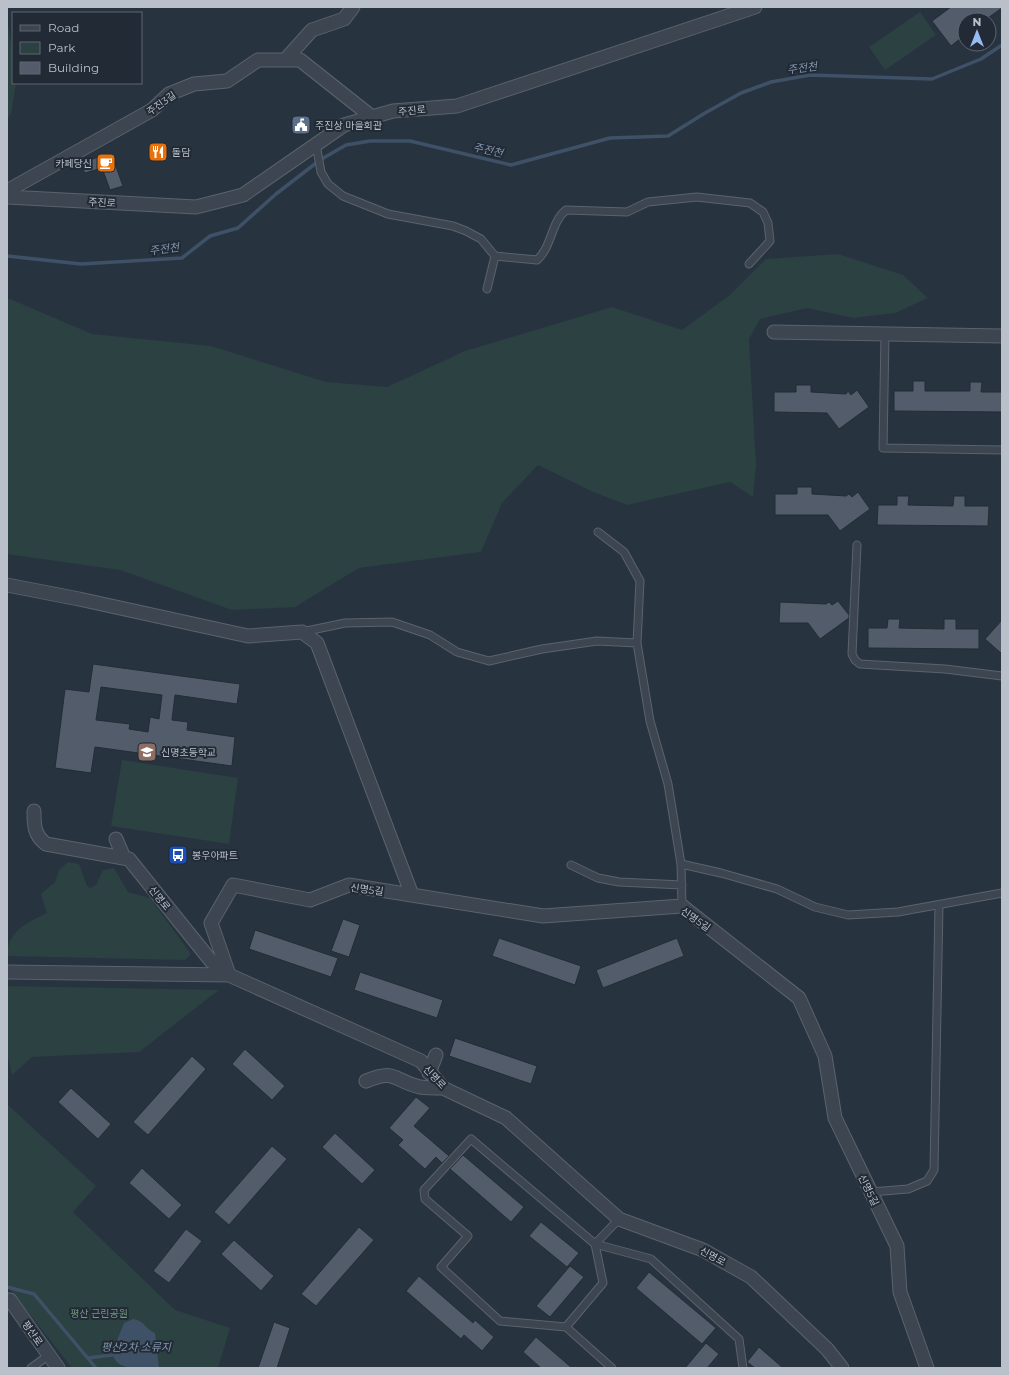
<svg xmlns="http://www.w3.org/2000/svg" width="1009" height="1375" font-family="Montserrat,'Noto Sans KR',sans-serif">
<style>
.green{fill:#2b4142}
.water{fill:#3f5167}
.lines{fill:none;stroke-linecap:round;stroke-linejoin:round}
.stream{stroke:#3f5167;stroke-width:3.5}
.building{fill:#525c6a;stroke:#232c37;fill-rule:evenodd}
.service-casing{stroke:#5a636d;stroke-width:9}
.minor-casing{stroke:#5a636d;stroke-width:15}
.service{stroke:#3c4550;stroke-width:7}
.minor{stroke:#3c4550;stroke-width:13}
.labels{text-anchor:middle;stroke-width:4;stroke-linejoin:round;paint-order:stroke}
.street-label{font-size:10px;fill:#b9c0ca;stroke:#212a35}
.poi-label{font-size:10px;fill:#b9c0ca;stroke:#212a35;text-anchor:start}
.park-label{font-size:10px;fill:#72997a;stroke:#212a35}
.water-label{font-size:11px;font-style:italic;fill:#8397af;stroke:#212a35}
</style>
<rect width="100%" height="100%" fill="#283340"/>
<path class="green" d="M920,12L936,35L885,70L869,47Z
M7,19L13,55V83H16L11,114L7,119Z
M838,254L903,275L928,298L895,313L853,318L807,308L760,319L749,339L756,465L753,497L730,482L627,505L591,491L538,465L502,503L481,552L359,568L295,607L232,610L120,570L7,554V300L10,299L92,334L211,346L326,382L387,387L465,351L612,307L682,330L730,295L766,259Z
M122,760L238,778L229,844L111,826Z
M68,862L79,864L87,886L90,888L96,885L103,870L114,868L128,892L150,898L191,954L185,960L7,956C7,932 27,922 47,913L41,894L55,882L59,870Z
M7,986L219,990L139,1052L32,1057L12,1075L7,1053Z
M7,1104L96,1186L73,1212L175,1310L230,1328L218,1368H72L10,1289L7,1288Z"/>
<path class="water" d="M133,1319C144,1320 146,1330 155,1333L159,1368C140,1368 111,1373 112,1347L116,1343L124,1323Z"/>
<g class="lines">
<path class="stream" d="M7,256L81,264L182,258L210,236L238,228L276,194L320,160L346,145L370,141H410L511,165L610,138L668,136L705,113L741,93L771,82L810,75L932,79L981,59L1002,45
M7,1287L34,1294L96,1368
M88,1358L112,1355"/>
</g>
<path class="building" d="M951,7H1002V8L985,20H965V35L951,46L932,21Z
M111,153L123,186L110,190L102,168L85,173L80,163Z
M913,381H925V391H970V382H982L981,392H1002V412L894,411V391H913Z
M796,385H811V392L846,394L848,391L851,395L857,390L869,407L839,429L827,413L774,412V392H796Z
M797,487H812V494L846,496L849,494L852,497L858,492L870,509L840,531L828,515H775V494H797Z
M897,496H909L908,505L953,506L954,496H965V506H989L988,526L877,525L878,505H897Z
M838,601L849,615V618L820,639L808,623H779L780,602L826,604L829,602L832,605Z
M888,619H900L899,628L944,629V619H956V629H979V649L868,648V628H887Z
M1002,620V654L985,639Z
M93,664L240,684L237,704L175,695L172,720L188,722L187,730L235,737L232,766L95,747L91,773L55,768L65,689L89,692ZM101,687L162,695L159,719L150,717L148,732L129,729L130,724L96,720Z
M343,919L360,925L349,957L331,951Z
M255,930L338,958L331,977L249,949Z
M499,938L581,966L575,985L492,956Z
M677,938L684,956L603,988L596,970Z
M360,972L443,1000L437,1018L354,990Z
M455,1038L537,1066L531,1084L449,1056Z
M245,1049L285,1086L272,1100L232,1064Z
M192,1056L206,1069L148,1135L133,1122Z
M71,1088L111,1124L98,1139L58,1102Z
M416,1097L430,1108L414,1126L449,1156L442,1163L436,1157L425,1169L398,1145L403,1140L389,1128Z
M335,1133L375,1170L362,1184L322,1147Z
M272,1146L287,1159L229,1225L214,1212Z
M463,1155L524,1207L511,1222L450,1169Z
M142,1168L182,1205L169,1219L129,1183Z
M541,1222L579,1253L567,1267L529,1236Z
M359,1227L374,1240L316,1306L301,1294Z
M186,1229L202,1241L169,1283L153,1271Z
M234,1240L274,1276L261,1291L221,1254Z
M570,1266L584,1277L550,1317L536,1306Z
M649,1272L716,1328L702,1344L636,1288Z
M419,1276L473,1323L475,1320L494,1337L482,1351L464,1335L461,1339L406,1291Z
M274,1322L290,1328L277,1368H258Z
M536,1337L572,1368H541L523,1352Z
M706,1343L719,1354L707,1368H685Z
M759,1347L783,1368H755L747,1362Z"/>
<g class="lines">
<g class="service-casing">
<path id="service" d="M316,144L321,172L328,184L343,196L388,214L453,226L466,231L481,239L495,256L487,289
M495,256L537,260C552,247 551,222 566,210L627,212L648,202L697,197L750,203L763,212L768,223L770,241L749,264
M885,334L883,448L1002,450
M598,532L624,552L640,581L637,643L650,721L668,784L681,864L682,906
M857,545L852,654L855,660L860,664L945,669L1002,676
M302,632L345,623L392,622L430,635L457,652L489,661L542,649L597,641L637,643
M681,864L721,873L777,889L815,907L848,915L898,912L1002,893
M571,865L598,878L619,882L682,885
M871,1192L908,1189L927,1181L934,1170L939,905
M566,1327L500,1321L441,1267L468,1236L425,1199L424,1190L471,1139L595,1244L651,1259L739,1339L743,1368
M31,1368L49,1355
M612,1368L566,1327L603,1283L595,1244L619,1219"/>
</g>
<g class="minor-casing">
<path id="minor" d="M285,60L312,30L344,19L353,7
M7,191L152,110L169,94L194,84L227,81L258,60H300L372,117
M7,197L196,207L243,195L344,125L393,111L457,106L755,7
M774,332L1002,336
M7,585L79,599L248,636L302,632L317,643L412,895
M34,811C34,825 34,835 46,844L129,859L211,961L229,975L421,1061L443,1088L506,1118L619,1219L703,1250L751,1277L827,1349L842,1368
M116,839L124,858
M7,972L229,975
M229,975L211,923L233,885L310,900L349,885L543,916L682,906L799,998L825,1056L835,1118L897,1246L900,1292L927,1368
M429,1073L436,1055
M366,1081C397,1068 393,1081 420,1087C427,1088 436,1088 443,1088
M7,1300H10L58,1368"/>
</g>
<use href="#service" class="service"/>
<use href="#minor" class="minor"/>
</g>
<defs>
<g id="civic-square" transform="scale(1)"><rect x="-9" y="-9" width="18" height="18" rx="4" fill="#5c6f8a" stroke="#212a35"/><path d="M-.6-6.5H3V-4.5H.6V-3L4-1V1h2V6H-6V1h2V-1L-.6-3ZM-1.2 2.5V6h2.4V2.5Z" fill="#fff"/></g>
<g id="restaurant-square" transform="scale(1)"><rect x="-9" y="-9" width="18" height="18" rx="4" fill="#e8710a" stroke="#212a35"/><path d="M-5-6h1v4h1v-4h1v4h1v-4h1v5L-1.5 .5V6h-2V.5L-5-1ZM5-6V6H3V1.5H1.5Q1.5-4 5-6Z" fill="#fff"/></g>
<g id="cafe-square" transform="scale(1)"><rect x="-9" y="-9" width="18" height="18" rx="4" fill="#e8710a" stroke="#212a35"/><path d="M-5.5-4.5H6V0H3Q3 3.5 0 3.5H-2.5Q-5.5 3.5-5.5 0ZM3-3.2v2h1.7v-2ZM-6 4.5H4V6H-6Z" fill="#fff"/></g>
<g id="school-square" transform="scale(1)"><rect x="-9" y="-9" width="18" height="18" rx="4" fill="#8d6e63" stroke="#212a35"/><path d="M0-5L7-2L0 1L-7-2ZM-4 1L0 2.5L4 1V4Q0 6-4 4Z" fill="#fff"/></g>
<g id="bus-square" transform="scale(1)"><rect x="-9" y="-9" width="18" height="18" rx="4" fill="#1a4fb4" stroke="#212a35"/><path d="M-5-6H5V4H4V6H2V4H-2V6H-4V4H-5ZM-3.5-4V0h7V-4ZM-3.5 1.2v1.5H-2V1.2ZM2 1.2v1.5H3.5V1.2Z" fill="#fff"/></g>
</defs>
<g fill-rule="evenodd">
<use href="#civic-square" x="301" y="125"/>
<use href="#restaurant-square" x="158" y="152"/>
<use href="#cafe-square" x="106" y="163"/>
<use href="#school-square" x="147" y="752"/>
<use href="#bus-square" x="178" y="855"/>
</g>
<g class="labels">
<g class="street-label">
<text transform="translate(161 103) rotate(-35)" y="4">주진3길</text>
<text transform="translate(412 110) rotate(-5)" y="4">주진로</text>
<text transform="translate(102 202) rotate(3)" y="4">주진로</text>
<text transform="translate(367 889) rotate(7)" y="4">신명5길</text>
<text transform="translate(160 898) rotate(51)" y="4">신명로</text>
<text transform="translate(696 919) rotate(35)" y="4">신명5길</text>
<text transform="translate(435 1077) rotate(46)" y="4">신명로</text>
<text transform="translate(869 1190) rotate(64)" y="4">신명5길</text>
<text transform="translate(713 1256) rotate(28)" y="4">신명로</text>
<text transform="translate(33 1333) rotate(55)" y="4">평산로</text>
</g>
<g class="poi-label">
<text x="315" y="129">주진상 마을회관</text>
<text x="172" y="156">돌담</text>
<text x="92" y="167" text-anchor="end">카페당신</text>
<text x="161" y="756">신명초등학교</text>
<text x="192" y="859">봉우아파트</text>
</g>
<g class="park-label">
<text x="99" y="1317">평산 근린공원</text>
</g>
<g class="water-label">
<text transform="translate(802 68) rotate(-7)" y="4">주전천</text>
<text transform="translate(488 150) rotate(13)" y="4">주전천</text>
<text transform="translate(164 249) rotate(-7)" y="4">주전천</text>
<text x="136" y="1351">평산2차 소류지</text>
</g>
</g>
<rect width="1009" height="1375" fill="none" stroke="#b9c0ca" stroke-width="16"/>
<rect x="12" y="12" width="130" height="72" fill="#212a35" stroke="#5e6671"/>
<rect x="20" y="25" width="20" height="6" fill="#3c4550" stroke="#5e6671"/>
<text x="48" y="32" font-size="12" fill="#b9c0ca">Road</text>
<rect x="20" y="42" width="20" height="12" fill="#2b4142" stroke="#5e6671"/>
<text x="48" y="52" font-size="12" fill="#b9c0ca">Park</text>
<rect x="20" y="62" width="20" height="12" fill="#525c6a" stroke="#5e6671"/>
<text x="48" y="72" font-size="12" fill="#b9c0ca">Building</text>
<g transform="translate(977 32)"><circle r="19" fill="#212a35" stroke="#5e6671"/>
<path d="M0-3L7 15L0 10L-7 15Z" fill="#97bcf1"/>
<text y="-6" font-size="11" font-weight="bold" text-anchor="middle" fill="#b9c0ca">N</text>
</g>
</svg>
